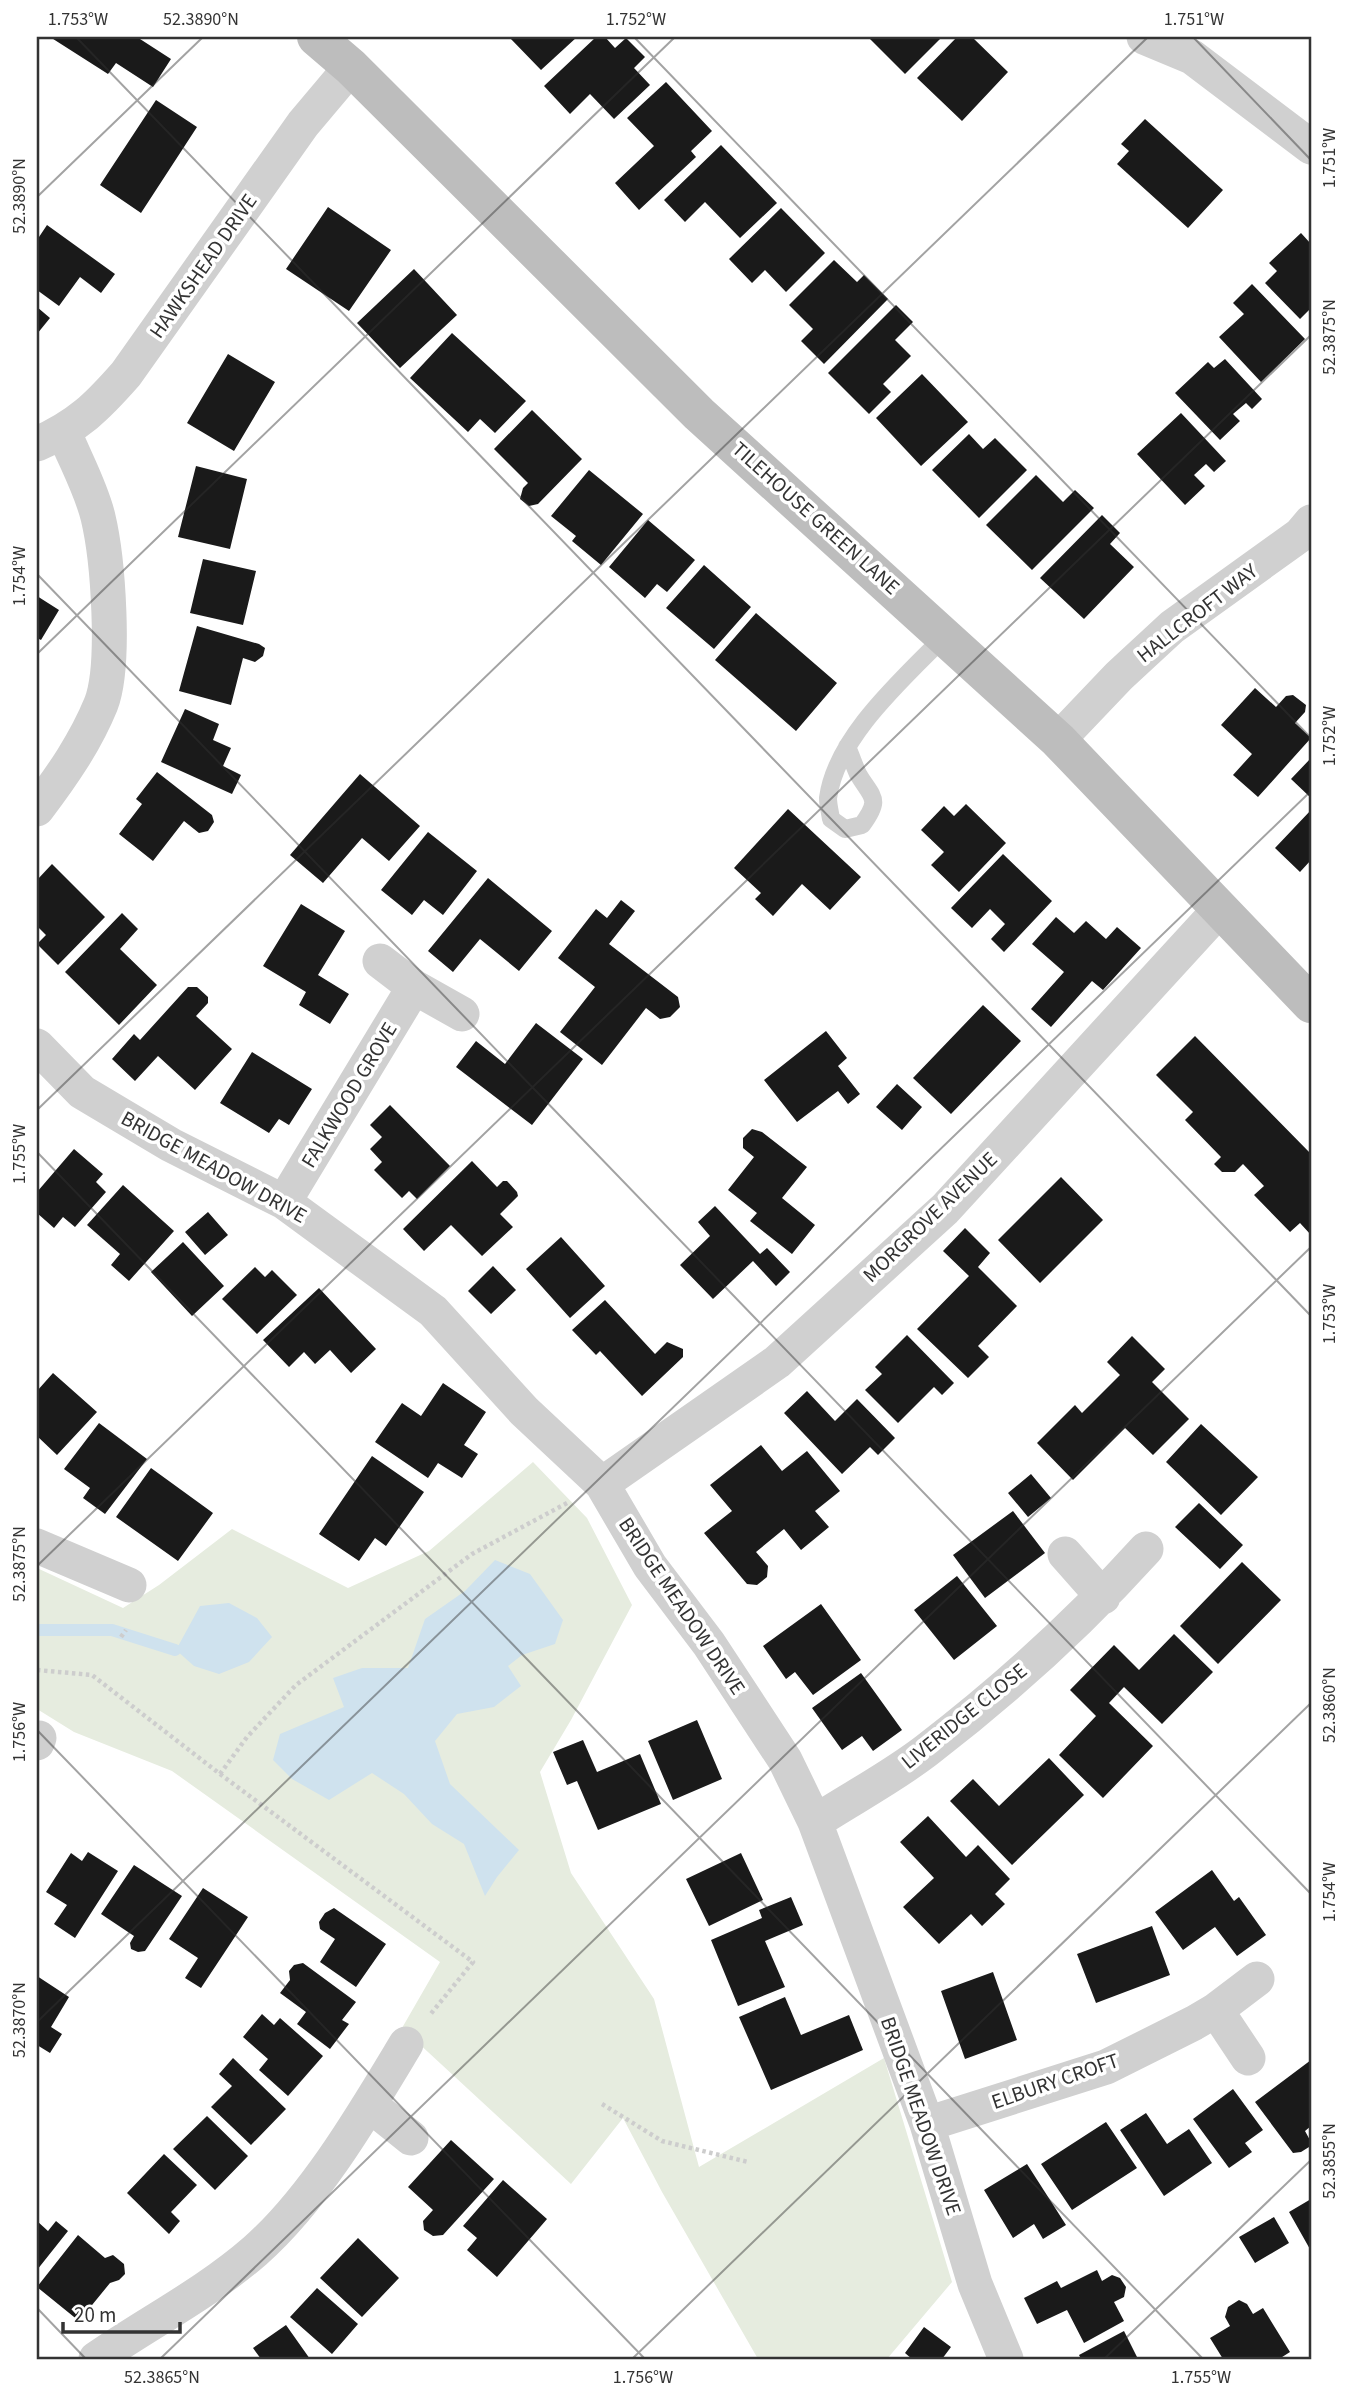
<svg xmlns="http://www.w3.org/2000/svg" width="1348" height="2396" font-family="'Source Sans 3',sans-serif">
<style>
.green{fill:#e6ecdf}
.water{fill:#cfe2ee}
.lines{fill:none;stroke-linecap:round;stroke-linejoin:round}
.stream{stroke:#cfe2ee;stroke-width:12}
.building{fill:#1a1a1a}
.path{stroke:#cdcdcd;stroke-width:4.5;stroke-dasharray:3.5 3.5;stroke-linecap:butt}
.lane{stroke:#d0d0d0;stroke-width:18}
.street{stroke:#d0d0d0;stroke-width:35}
.secondary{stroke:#bdbdbd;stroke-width:38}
.ticks{fill:none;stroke:#333;stroke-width:2;stroke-opacity:0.45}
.labels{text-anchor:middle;stroke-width:7;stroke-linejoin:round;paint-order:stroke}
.street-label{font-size:21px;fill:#333;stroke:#fff}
.neatline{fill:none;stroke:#333;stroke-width:2.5}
.ticks-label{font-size:18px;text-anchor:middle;fill:#333}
</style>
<rect width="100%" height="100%" fill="#fff"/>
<path class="green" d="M533,1462L587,1518L632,1605L571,1720L540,1772L571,1873L654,1999L699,2167L884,2058L952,2282L887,2359H758L662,2192L623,2118L571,2184L402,2028L440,1962L172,1771L74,1732L37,1709V1568L123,1608L159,1585L232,1529L348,1588L429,1551Z"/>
<path class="water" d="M495,1560L530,1574L563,1620L555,1644L522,1655L508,1666L521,1686L494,1707L457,1714L435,1741L450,1784L519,1850L497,1877L485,1896L464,1844L432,1824L404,1794L372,1773L329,1800L292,1779L273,1760L280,1734L344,1707L333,1678L362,1668H408L425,1619L465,1591Z
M229,1603L257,1618L272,1637L249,1662L219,1674L194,1666L176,1650L200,1606Z"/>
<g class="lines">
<path class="stream" d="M37,1630H112L175,1650"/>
</g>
<path class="building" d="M50,37H141L140,39L171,59L153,87L116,63L108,74Z
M509,37H577L541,70Z
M596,37H605L615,48L626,38L645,57L634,68L650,85L614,119L590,94L570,114L544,86Z
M868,37H942L905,74Z
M957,37H972L1008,72L962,121L917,78Z
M666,82L712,131L691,151L696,157L639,210L615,183L654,146L627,118Z
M156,100L197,127L141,213L100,185Z
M1145,119L1223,190L1188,228L1117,164L1129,151L1121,144Z
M721,145L777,203L740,238L705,202L685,222L664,200Z
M328,207L391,250L349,311L286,269Z
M781,208L825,253L786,292L765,270L752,283L729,259Z
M47,225L115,274L101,293L80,277L59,306L37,290V240Z
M1301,233L1311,244V308L1300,319L1265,283L1277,271L1269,263Z
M834,260L857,282L864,275L888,299L824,364L801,341L813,329L789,305Z
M414,269L457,315L400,368L357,323Z
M1252,284L1305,339L1261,382L1219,337L1244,314L1233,303Z
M896,305L913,322L895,340L911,356L883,384L891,392L869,414L828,373Z
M37,307L50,318L37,334Z
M452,333L526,401L495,433L480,419L468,432L410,378Z
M228,354L275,382L234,451L187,423Z
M1225,359L1262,399L1252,409L1246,403L1233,414L1240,421L1220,440L1175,393L1208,362L1214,368Z
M922,374L968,422L921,466L876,418Z
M532,410L582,459L538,504L529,506L520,499L523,488L528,483L494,449Z
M1181,413L1226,461L1214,472L1206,464L1194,475L1205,486L1185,505L1137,454Z
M969,434L983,449L995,438L1027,470L979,518L932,470Z
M196,466L247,479L230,549L178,537Z
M589,470L643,514L601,565L572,541L576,536L551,516Z
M1036,475L1063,502L1075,490L1094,508L1032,570L986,525Z
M1102,515L1120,533L1110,544L1134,567L1084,619L1040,578Z
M648,520L695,560L667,592L657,584L645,598L609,567Z
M203,559L256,571L243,625L190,613Z
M704,565L751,607L714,649L666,608Z
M37,596L59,610L41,640L37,638Z
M756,613L837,683L796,731L715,660Z
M197,626L259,644L265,648L263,656L255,662L243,658L231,705L179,691Z
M1255,688L1276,707L1286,696L1293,695L1306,705L1305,712L1295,723L1311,738L1258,797L1233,775L1252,754L1221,725Z
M185,709L219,724L213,740L231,748L223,766L241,775L232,794L161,762Z
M1311,758V798L1291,779Z
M157,772L212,815L214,822L208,831L199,833L184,821L153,861L119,834L142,804L136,799Z
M360,774L420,826L389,861L362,838L323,883L290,855Z
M966,804L1006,843L959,892L931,865L944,852L921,830L944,806L954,816Z
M788,809L861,877L830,910L802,884L773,916L755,899L761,893L734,868Z
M1311,810V860L1300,872L1275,848Z
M428,832L477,871L443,915L424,900L412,915L381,890Z
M1003,854L1052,901L1004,952L991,939L1005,924L990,909L972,928L951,908Z
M52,864L105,917L58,965L37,944L46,935L37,926V880Z
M488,878L552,931L519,971L480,939L453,972L428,951Z
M621,900L635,911L609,944L678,997L680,1007L670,1017L660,1019L646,1008L602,1065L560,1032L595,987L558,958L596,909L607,918Z
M301,904L345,931L318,975L349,994L330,1024L299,1005L306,992L263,966Z
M122,913L138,929L120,949L157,985L119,1025L65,972Z
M1056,917L1074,933L1086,921L1106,939L1117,927L1141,948L1103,990L1092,981L1051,1027L1031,1009L1064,972L1032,944Z
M188,987H197L208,997V1003L196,1016L232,1049L195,1090L158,1056L135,1081L112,1059L134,1034L140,1040Z
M983,1005L1021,1041L951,1114L913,1078Z
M536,1023L583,1059L532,1125L456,1067L476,1041L505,1064Z
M826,1031L847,1058L838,1066L860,1094L848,1104L838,1091L797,1122L764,1080Z
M1195,1036L1311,1154V1235L1300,1223L1290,1232L1254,1195L1264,1186L1243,1164L1235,1172H1222L1214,1164L1221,1157L1185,1120L1193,1112L1156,1075Z
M252,1052L312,1089L289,1125L279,1119L269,1133L220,1103Z
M897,1084L922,1107L902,1130L876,1107Z
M390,1105L450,1166L417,1199L409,1191L402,1198L374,1170L382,1162L370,1149L382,1137L370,1125Z
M752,1129L762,1132L807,1167L782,1198L815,1225L792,1254L750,1221L757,1213L728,1190L754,1157L743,1148V1138Z
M74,1149L103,1174L96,1182L106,1192L75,1227L63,1217L54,1228L37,1213V1192Z
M472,1161L497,1187L503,1181H507L517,1192L518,1196L500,1214L513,1227L482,1256L451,1225L424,1251L403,1229Z
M1061,1177L1103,1220L1040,1283L998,1240Z
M123,1185L174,1231L129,1281L111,1265L120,1254L87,1225Z
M715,1206L760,1254L767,1248L790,1272L776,1286L753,1261L713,1299L680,1265L710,1236L698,1222Z
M208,1212L228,1235L205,1255L185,1232Z
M965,1228L990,1253L978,1267L1017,1306L978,1346L989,1357L968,1378L917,1329L969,1276L943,1251Z
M561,1237L605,1286L570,1318L526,1269Z
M183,1242L224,1286L192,1316L151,1272Z
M493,1266L516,1290L491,1314L468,1291Z
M255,1267L265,1277L272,1270L297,1295L257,1334L222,1299Z
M319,1288L376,1349L351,1373L330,1350L315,1364L304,1352L289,1367L263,1340Z
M605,1300L655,1354L667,1342L683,1349V1357L642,1396L600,1351L596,1355L572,1330Z
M907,1335L954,1383L942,1395L934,1387L898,1423L865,1390L882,1374L875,1367Z
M1132,1336L1165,1369L1152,1382L1189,1419L1153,1455L1125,1428L1073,1480L1037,1443L1075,1405L1082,1413L1120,1375L1107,1362Z
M53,1373L97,1412L57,1455L37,1436V1391Z
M443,1383L486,1412L464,1445L478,1454L462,1478L438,1463L428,1478L375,1442L402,1403L421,1416Z
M807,1391L835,1421L857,1399L895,1438L878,1455L870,1447L842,1474L784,1413Z
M99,1423L147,1459L105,1514L83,1498L90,1488L64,1469Z
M1201,1424L1258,1477L1221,1515L1166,1462Z
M761,1445L782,1471L807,1451L840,1491L815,1511L829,1527L801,1550L784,1529L756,1552L768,1566L767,1577L757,1585L747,1584L704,1533L732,1511L710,1485Z
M372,1456L424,1492L386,1546L375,1538L359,1561L319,1534Z
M151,1468L213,1513L178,1561L116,1517Z
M1031,1474L1051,1498L1028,1517L1008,1493Z
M1199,1503L1243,1545L1220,1569L1175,1527Z
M1013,1511L1045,1553L985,1598L953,1555Z
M1242,1562L1281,1600L1218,1664L1180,1626Z
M957,1576L997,1626L954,1660L914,1610Z
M821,1604L861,1660L813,1695L795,1672L786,1679L763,1646Z
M1174,1634L1213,1672L1162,1724L1124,1687L1109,1703L1153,1746L1103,1798L1059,1755L1096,1716L1070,1690L1114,1645L1139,1670Z
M861,1673L902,1730L873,1751L862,1736L842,1750L812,1708Z
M697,1720L722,1779L673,1800L648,1741Z
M583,1740L597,1772L640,1754L661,1804L598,1830L577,1781L567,1785L553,1752Z
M1049,1758L1084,1795L1012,1865L950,1801L973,1779L999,1806Z
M928,1816L966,1857L978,1845L1010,1879L995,1894L1005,1904L982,1926L971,1914L939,1944L903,1907L934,1878L900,1842Z
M88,1852L118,1871L75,1938L54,1924L67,1905L46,1892L71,1853L82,1861Z
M741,1853L763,1900L709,1926L686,1879Z
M134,1865L182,1896L145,1951L138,1952L131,1949L130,1943L134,1936L101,1914Z
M1212,1870L1234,1901L1239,1897L1266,1935L1237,1956L1215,1927L1183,1950L1155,1912Z
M203,1888L248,1917L201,1988L185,1978L198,1958L169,1939Z
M791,1897L803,1925L765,1941L785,1987L738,2006L711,1940L762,1918L759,1910Z
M334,1908L386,1944L356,1987L320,1962L335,1939L320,1929L319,1922L325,1913Z
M1152,1926L1170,1975L1096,2003L1077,1954Z
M303,1963L356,2002L342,2020L349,2024L330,2049L297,2024L306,2012L280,1993L290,1980L289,1971L294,1965Z
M993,1972L1017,2040L965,2059L941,1991Z
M37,1976L69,1997L51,2027L62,2034L50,2053L37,2045Z
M785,1997L801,2035L849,2015L863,2050L771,2090L739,2017Z
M262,2014L274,2025L280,2018L323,2056L288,2096L259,2070L268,2059L243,2037Z
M233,2058L286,2109L251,2145L211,2107L232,2086L219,2074Z
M1311,2060V2126L1305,2131L1311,2142L1309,2147L1301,2152L1293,2153L1255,2102Z
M1233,2089L1263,2130L1245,2143L1252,2152L1229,2168L1193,2119Z
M1146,2113L1167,2144L1189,2129L1212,2163L1164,2196L1120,2130Z
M207,2116L248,2156L215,2190L173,2149Z
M1106,2122L1137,2168L1072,2210L1041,2164Z
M451,2140L494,2179L443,2235L433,2236L424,2230L423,2221L433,2210L408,2187Z
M164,2154L197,2185L171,2212L180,2221L169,2234L127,2193Z
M1027,2164L1066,2225L1043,2239L1034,2224L1013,2238L984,2190Z
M503,2180L547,2219L497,2277L467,2250L477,2238L463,2226Z
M1311,2199V2251L1289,2212Z
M1274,2217L1289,2243L1255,2263L1239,2237Z
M37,2221L48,2231L56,2221L68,2231L37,2270Z
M78,2235L105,2258L113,2255L124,2264L125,2274L119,2280L110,2283L79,2321L37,2287Z
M358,2238L399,2278L362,2317L320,2278Z
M1097,2270L1102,2281L1112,2275L1120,2278L1126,2287L1124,2297L1114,2302L1124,2321L1084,2343L1067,2310L1037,2324L1024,2298L1057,2281L1061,2288Z
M317,2288L358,2324L332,2354L290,2317Z
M1239,2300L1247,2304L1253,2314L1263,2308L1290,2352L1279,2359H1223L1210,2338L1230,2326L1225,2317L1228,2307Z
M286,2325L310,2359H261L253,2348Z
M924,2327L951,2347L942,2359H912L905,2353Z
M1124,2331L1138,2359H1081L1079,2355Z"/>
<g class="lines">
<path class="path" d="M121,1637L126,1630
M37,1670L92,1675L220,1774L473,1962L429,2016
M220,1774L247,1737L296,1685L472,1554L567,1503
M602,2104L662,2141L748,2162"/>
<path class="lane" d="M847,747C851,756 854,765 858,774C872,798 882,798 862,825L845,829L831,819C830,812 828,805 828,798C836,737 904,678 945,636"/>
<path class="street" d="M1144,37L1192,57L1311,147
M37,444C78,426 97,407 126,374L303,124L351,67
M1058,740L1119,676L1172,627L1300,535L1311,522
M37,809C62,776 85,743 101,704C116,665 108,559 98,517C91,488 75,460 64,432
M380,961L414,987L462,1014
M37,1046L82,1092L171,1145L284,1202L433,1311L524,1411L602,1484L650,1566L709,1644L785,1760L815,1822L927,2124L975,2284L1006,2359
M284,1202L414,987
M602,1484L777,1362L945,1209L1220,909
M37,1546L129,1585
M1065,1554L1103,1597
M37,1743L39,1738
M815,1822C852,1798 892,1777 927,1750C1005,1690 1080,1622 1146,1549
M1216,2010L1248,2058
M370,2105L411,2138
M927,2124L1106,2067L1194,2023L1216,2010L1257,1979
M96,2359C148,2323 207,2293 255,2251C315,2198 365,2112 406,2044"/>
<path class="secondary" d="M316,37L351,67L699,414L1058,740L1311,1004"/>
</g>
<path class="ticks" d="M76,37L1311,1316M634,37L1311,738M1193,37L1311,160M37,197L203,37M37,574L1311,1894M37,654L675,37M37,1110L1148,37M37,1152L1203,2359M37,1566L1311,335M37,1730L645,2359M37,2022L1311,791M37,2308L86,2359M160,2359L1311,1247M632,2359L1311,1703M1104,2359L1311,2160"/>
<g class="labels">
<g class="street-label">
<text transform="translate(203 266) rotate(-55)" y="7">HAWKSHEAD DRIVE</text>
<text transform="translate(816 518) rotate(42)" y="7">TILEHOUSE GREEN LANE</text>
<text transform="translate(1197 613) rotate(-38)" y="7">HALLCROFT WAY</text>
<text transform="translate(349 1095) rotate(-59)" y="7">FALKWOOD GROVE</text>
<text transform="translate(214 1167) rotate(29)" y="7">BRIDGE MEADOW DRIVE</text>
<text transform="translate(930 1217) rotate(-44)" y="7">MORGROVE AVENUE</text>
<text transform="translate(682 1606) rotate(56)" y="7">BRIDGE MEADOW DRIVE</text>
<text transform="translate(964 1716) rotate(-39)" y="7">LIVERIDGE CLOSE</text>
<text transform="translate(1055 2081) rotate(-19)" y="7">ELBURY CROFT</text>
<text transform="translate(921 2116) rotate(71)" y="7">BRIDGE MEADOW DRIVE</text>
</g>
</g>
<rect width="1348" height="2396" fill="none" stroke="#ffffff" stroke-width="77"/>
<path d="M63 2322v10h117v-10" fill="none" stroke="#333333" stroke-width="3.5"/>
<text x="74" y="2322" font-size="21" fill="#333333" stroke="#ffffff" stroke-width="5" paint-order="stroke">20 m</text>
<rect x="38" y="38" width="1272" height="2320" class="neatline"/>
<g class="ticks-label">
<text x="78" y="25">1.753°W</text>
<text x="201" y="25">52.3890°N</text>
<text x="636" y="25">1.752°W</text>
<text x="1194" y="25">1.751°W</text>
<text transform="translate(1329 158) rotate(-90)" y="6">1.751°W</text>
<text transform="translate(19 196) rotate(-90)" y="6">52.3890°N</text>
<text transform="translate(1329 337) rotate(-90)" y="6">52.3875°N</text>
<text transform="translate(19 576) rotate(-90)" y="6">1.754°W</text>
<text transform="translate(1329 736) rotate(-90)" y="6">1.752°W</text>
<text transform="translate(19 1154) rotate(-90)" y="6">1.755°W</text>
<text transform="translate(1329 1314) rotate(-90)" y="6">1.753°W</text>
<text transform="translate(19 1564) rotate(-90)" y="6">52.3875°N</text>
<text transform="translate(1329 1705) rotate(-90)" y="6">52.3860°N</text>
<text transform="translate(19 1732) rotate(-90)" y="6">1.756°W</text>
<text transform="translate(1329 1892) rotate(-90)" y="6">1.754°W</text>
<text transform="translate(19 2020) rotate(-90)" y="6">52.3870°N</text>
<text transform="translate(1329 2161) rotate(-90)" y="6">52.3855°N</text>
<text x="162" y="2383">52.3865°N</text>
<text x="643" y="2383">1.756°W</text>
<text x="1201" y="2383">1.755°W</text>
</g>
</svg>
